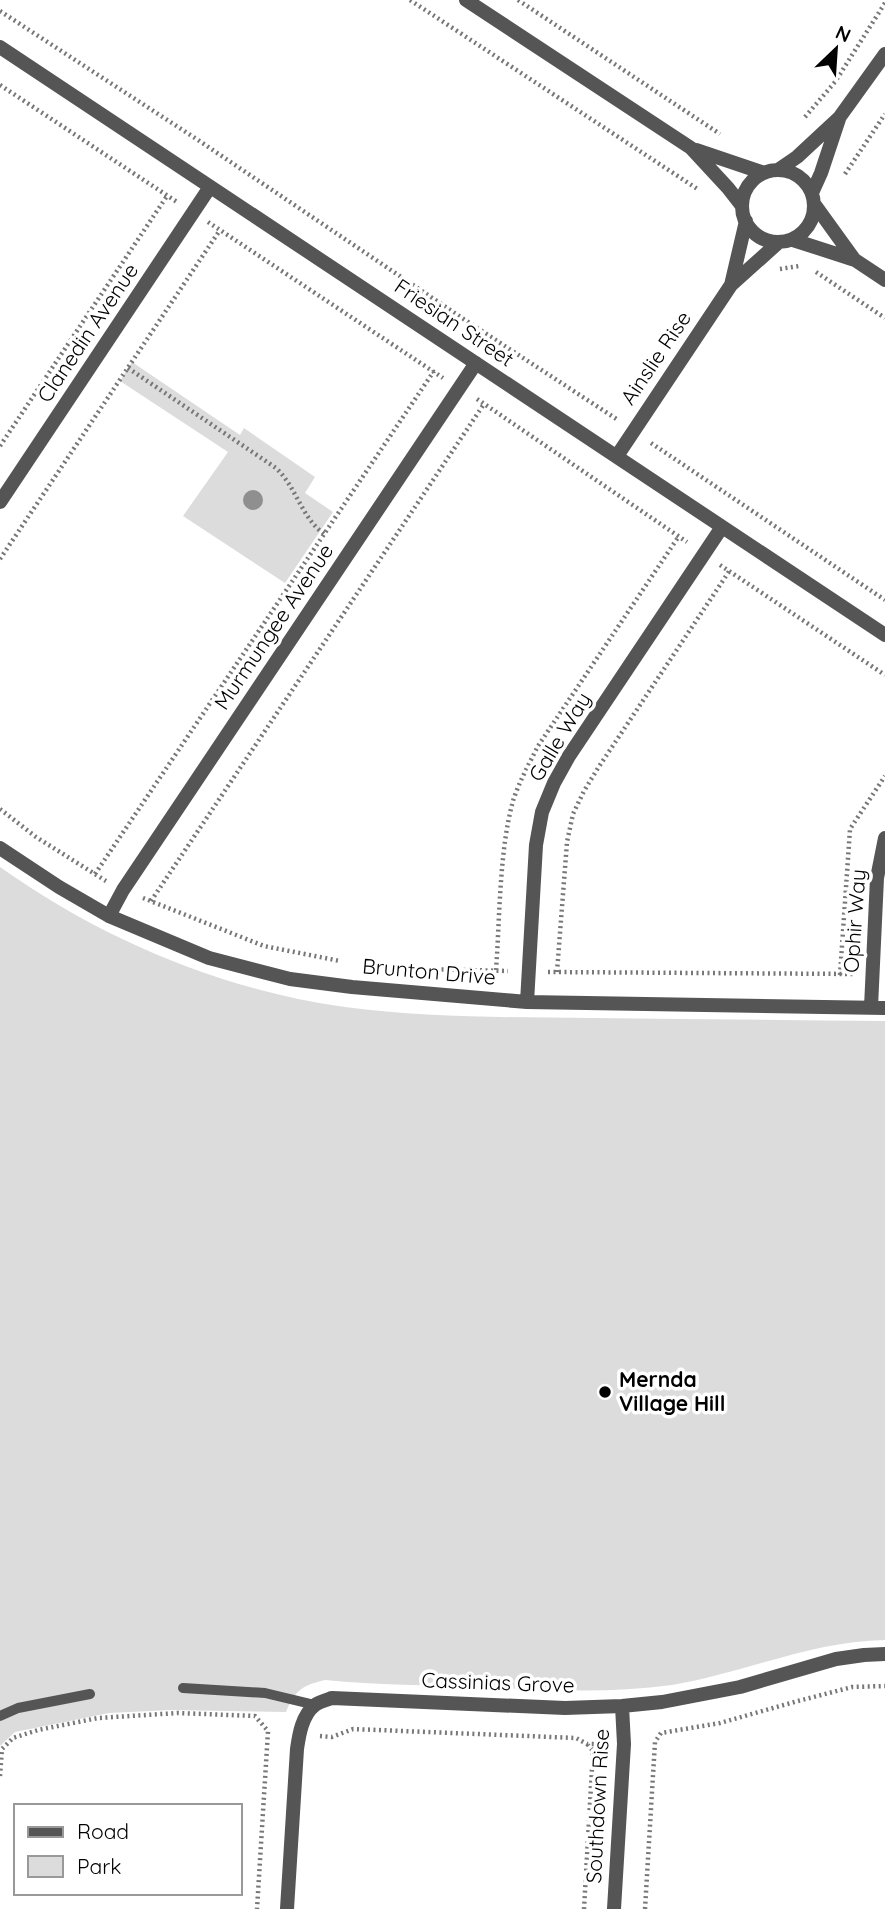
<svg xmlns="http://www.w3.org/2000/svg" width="885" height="1909" font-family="Quicksand,sans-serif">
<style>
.green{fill:#dcdcdc}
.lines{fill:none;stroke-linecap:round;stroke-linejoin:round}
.path{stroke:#777;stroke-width:4.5;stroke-dasharray:2 3.5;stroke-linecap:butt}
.service{stroke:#555;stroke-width:10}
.minor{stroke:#555;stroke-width:14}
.tree{fill:#8f8f8f}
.poi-dot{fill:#000;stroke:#fff;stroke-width:2.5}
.labels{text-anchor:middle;stroke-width:7;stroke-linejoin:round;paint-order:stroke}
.street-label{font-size:21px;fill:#000;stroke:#fff}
.poi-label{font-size:21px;font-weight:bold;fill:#000;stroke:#fff;text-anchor:start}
</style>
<rect width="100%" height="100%" fill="#fff"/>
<path class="green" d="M132,362L240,435L244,428L315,477L305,493L333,512L285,583L183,516L228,452L120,381Z
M0,867C101,939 222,990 345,1007C428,1018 511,1017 594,1018C691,1019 788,1020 885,1021V1640C812,1641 744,1673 672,1685C608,1694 544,1690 480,1687C429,1685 377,1685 325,1680C303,1685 295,1690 286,1712L171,1710L109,1713L15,1732L0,1746Z"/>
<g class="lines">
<path class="path" d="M410,0L699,190
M518,0L720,134
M0,11L198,140L462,318L618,420
M0,85L177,202
M805,117L835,82L885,3
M845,174L885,114
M208,222L443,378
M780,269L799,266
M816,272L885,318
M128,368L276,468C297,488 301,517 324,534
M477,399L687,542
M651,443L885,600
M0,446L167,196
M0,559L220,230
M720,565L885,675
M0,809L36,837L106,881
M95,874L434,371
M143,898L264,946L340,961
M151,901L484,404
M425,969L508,971
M496,970C500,917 499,852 513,801C519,782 529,764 538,746L679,536
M548,972L854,974
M557,972L567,842L573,814L584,791L598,768L730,570
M840,975L850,829L885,776
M320,1736L332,1737L353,1729L576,1738L587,1744H605
M0,1776L2,1749L13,1738L38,1730L98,1718L178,1713L255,1716L268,1731L257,1909
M584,1909L593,1751L588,1745
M645,1909L655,1742L661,1733L720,1723L798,1701L852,1687L885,1686"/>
<path class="service" d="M183,1688L265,1693L315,1705
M0,1716L18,1708L90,1694"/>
<path class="minor" d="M466,0L691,148L728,188L742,206
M0,47L885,635
M696,150L764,173
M778,170L797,157L839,118L885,54
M742 206a36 36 0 1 1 72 0a36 36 0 1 1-72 0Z
M812,193L821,173L839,119
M815,205L854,259
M793,240L855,260L885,280
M731,285L746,221
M617,456L731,285L779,242
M0,502L210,187
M0,848L59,887L109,916L209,958L290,979L352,987L527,1002L885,1008
M109,916L123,890L476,363
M527,1002L536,845L542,812L554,783L569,756L722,527
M871,1007L877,878L885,838
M287,1909L297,1749C299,1735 302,1715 315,1705C319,1702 326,1700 332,1698L565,1708L622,1706L662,1702L740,1687L836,1659L864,1655L885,1654
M614,1909L624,1744L622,1706"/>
</g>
<circle class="tree" cx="253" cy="500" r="10"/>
<circle class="poi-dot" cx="605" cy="1392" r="7"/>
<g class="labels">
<g class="street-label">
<text transform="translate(454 323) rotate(34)" y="7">Friesian Street</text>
<text transform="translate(88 333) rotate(-56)" y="7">Clanedin Avenue</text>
<text transform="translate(656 358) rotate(-56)" y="7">Ainslie Rise</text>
<text transform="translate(274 627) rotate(-56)" y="7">Murmungee Avenue</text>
<text transform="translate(560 737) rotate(-59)" y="7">Galle Way</text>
<text transform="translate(855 921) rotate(-86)" y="7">Ophir Way</text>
<text transform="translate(429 972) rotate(5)" y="7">Brunton Drive</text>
<text transform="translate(498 1683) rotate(2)" y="7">Cassinias Grove</text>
<text transform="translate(598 1806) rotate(-87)" y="7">Southdown Rise</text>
</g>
<g class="poi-label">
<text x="619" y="1387">Mernda<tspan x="619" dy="24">Village Hill</tspan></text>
</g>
</g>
<rect x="14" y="1804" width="228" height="91" fill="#ffffff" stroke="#999999" stroke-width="2"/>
<rect x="28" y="1827" width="35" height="10" fill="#555555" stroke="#999999" stroke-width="2"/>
<text x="77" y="1839" font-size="21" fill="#000000">Road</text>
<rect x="28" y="1856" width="35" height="21" fill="#dcdcdc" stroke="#999999" stroke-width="2"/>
<text x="77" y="1874" font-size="21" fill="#000000">Park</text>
<g transform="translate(836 49) rotate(25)" stroke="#ffffff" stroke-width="5" paint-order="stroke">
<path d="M0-5L12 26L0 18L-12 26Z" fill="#000000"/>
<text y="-10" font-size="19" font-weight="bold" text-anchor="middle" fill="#000000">N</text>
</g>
</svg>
